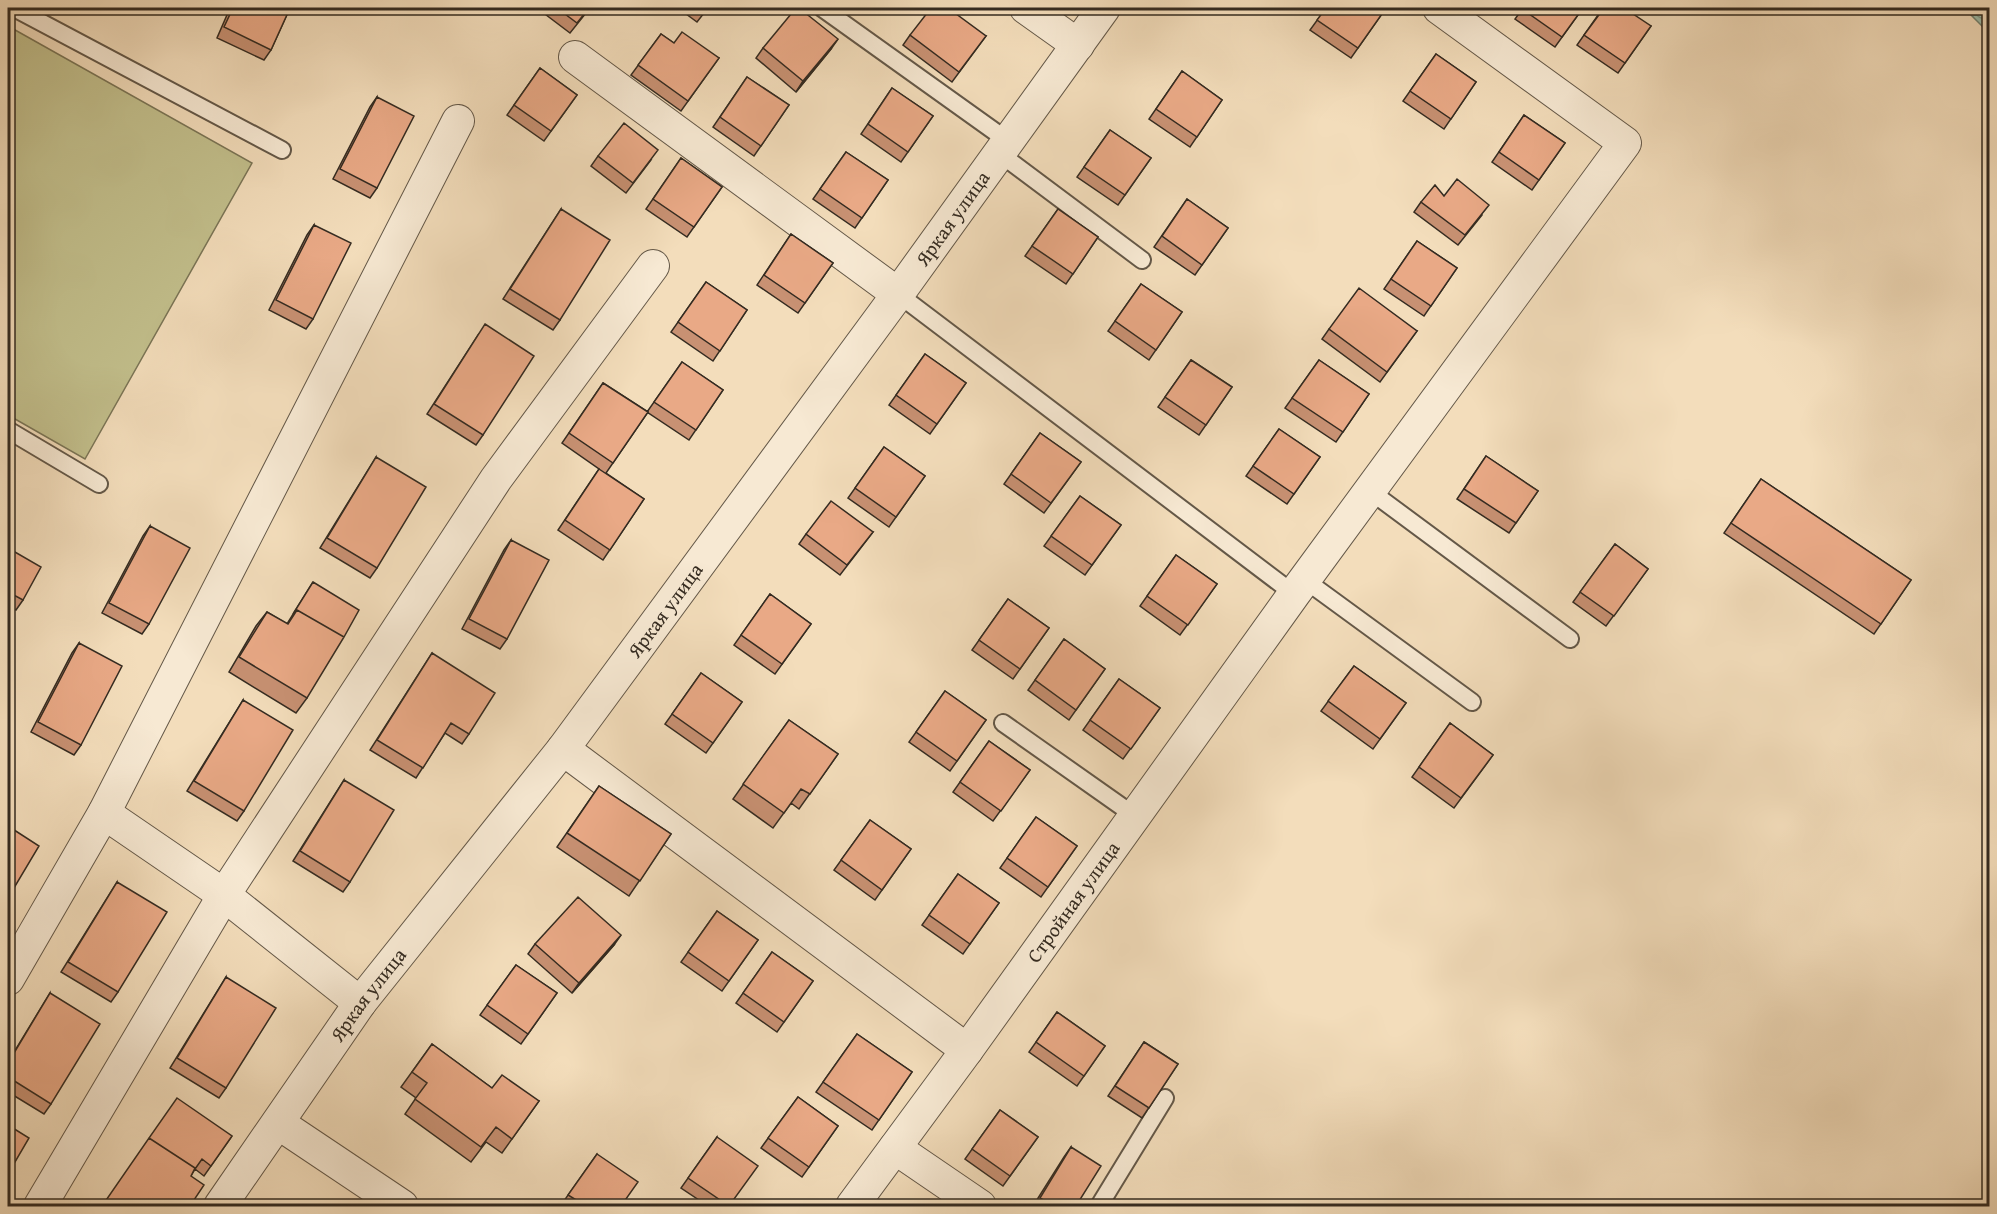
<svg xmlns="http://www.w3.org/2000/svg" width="1997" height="1214" font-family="'Gentium Book Plus',serif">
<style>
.green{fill:#c2bf8c;stroke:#7b7556;stroke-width:1.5}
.water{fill:url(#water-ripples);stroke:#738373;stroke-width:1.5}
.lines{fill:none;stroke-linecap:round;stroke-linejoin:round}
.lane-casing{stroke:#645848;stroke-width:20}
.street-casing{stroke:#645848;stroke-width:34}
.lane{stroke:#f7e9d3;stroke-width:16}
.street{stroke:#f7e9d3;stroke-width:32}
.wall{fill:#c89173;stroke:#342b21;stroke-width:1.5}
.shaded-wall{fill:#a3765e;stroke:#342b21;stroke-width:1.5}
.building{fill:#e9a986;stroke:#342b21;stroke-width:1.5}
.labels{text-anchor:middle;stroke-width:4.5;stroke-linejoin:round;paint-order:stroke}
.street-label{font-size:20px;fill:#342b21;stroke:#f7e9d3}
</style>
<defs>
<pattern id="water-ripples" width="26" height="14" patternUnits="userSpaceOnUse" patternTransform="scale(1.5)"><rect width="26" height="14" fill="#9dbdaa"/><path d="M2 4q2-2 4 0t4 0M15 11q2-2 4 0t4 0" fill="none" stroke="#819a8a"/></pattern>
</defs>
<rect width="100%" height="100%" fill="#f3ddbb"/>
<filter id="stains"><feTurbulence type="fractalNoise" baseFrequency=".00333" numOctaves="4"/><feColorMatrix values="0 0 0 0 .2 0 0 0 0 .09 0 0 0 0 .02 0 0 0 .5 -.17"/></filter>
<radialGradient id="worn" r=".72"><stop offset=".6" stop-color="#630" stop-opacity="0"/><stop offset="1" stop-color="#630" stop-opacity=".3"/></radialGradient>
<path class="green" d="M8,26L252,163L85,459L8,415Z"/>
<path class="water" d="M1964,8H1989V33Z"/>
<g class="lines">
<g class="lane-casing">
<path id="lane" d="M14,8L282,150
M822,8L1008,141
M999,153L1142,260
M898,294L1294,594
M8,430L99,484
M1370,491L1570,639
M1305,580L1472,702
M1003,723L1135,816
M1099,1206L1165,1098"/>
</g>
<g class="street-casing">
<g id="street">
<path d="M1026,8L1078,45"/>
<path d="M575,57L898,294"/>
<path d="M563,749L967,1050"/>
<path d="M104,813L224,895L360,1003"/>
<path d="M8,979L104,813L458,121"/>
<path d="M278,1123L402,1206"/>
<path d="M895,1148L980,1206"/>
<path d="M40,1206L224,895L496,479L653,266"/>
<path id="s1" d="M220,1206L360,1003L563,749L898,294L1104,8"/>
<path id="s2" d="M852,1206L967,1050L1294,594L1625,143L1439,8"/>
</g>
</g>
<use href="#lane" class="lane"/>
<use href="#street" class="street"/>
</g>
<path class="wall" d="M230,8H290L271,50L264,60L217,38Z
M537,8H590L570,33Z
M678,8H708L697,22Z
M1326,8L1384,11L1351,58L1310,30Z
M1523,8H1583L1555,47L1515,19Z
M1603,8L1651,26L1618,73L1577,45Z
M661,34L674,43L719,58L681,111L631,75Z
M910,35L986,36L952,82L903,45Z
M763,48L831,49L796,92L756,58Z
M1436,54L1476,82L1444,129L1403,101Z
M540,68L577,95L544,141L507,115Z
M1182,71L1222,100L1190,147L1149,119Z
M747,77L789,105L754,156L713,127Z
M892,88L933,116L901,162L861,134Z
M377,97V188L370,198L333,179L370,107Z
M1524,115L1565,143L1532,190L1492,162Z
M1110,130L1151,158L1118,205L1077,177Z
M846,152L888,180L855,228L813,199Z
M598,156L651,160L626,193L591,166Z
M681,158L722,187L687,237L646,209Z
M1444,196L1482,215L1458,245L1414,212L1421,202Z
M1187,199L1228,228L1195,275L1154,247Z
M561,209L560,320L553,330L503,299Z
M1058,209L1098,237L1066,284L1025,256Z
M314,225L313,319L306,329L269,310L307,235Z
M791,234L833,263L798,313L757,285Z
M1417,241L1457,268L1424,316L1384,289Z
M706,282L747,310L713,361L671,332Z
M1141,284L1182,312L1149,360L1108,331Z
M1329,329L1417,331L1380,382L1322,339Z
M478,335L483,435L476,445L427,414Z
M925,354L966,383L930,434L889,405Z
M1191,360L1232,387L1199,435L1158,407Z
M1319,360L1369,394L1336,442L1285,408Z
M682,362L723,390L689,440L647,412Z
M603,383L648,412L606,473L644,499L603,560L558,530L599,469L562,443Z
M1279,429L1320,457L1287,504L1246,476Z
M1040,433L1081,462L1044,513L1004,484Z
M884,447L925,476L889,527L848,498Z
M1486,456L1538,491L1509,533L1457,499Z
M376,457L377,568L370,578L320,548Z
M1761,479L1911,580L1874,634L1724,533Z
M1080,496L1121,525L1085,575L1044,546Z
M150,526L149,624L142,634L102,613L143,536Z
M873,532L840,575L799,544L806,534Z
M511,540L507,639L500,649L462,629L504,550Z
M1615,544L1648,569L1606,626L1573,602Z
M8,548L23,600L16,610L8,606Z
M1176,555L1217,584L1180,635L1140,606Z
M313,582L307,698L296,713L229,672L256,626L267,612L287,624Z
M770,594L811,624L775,674L734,645Z
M1008,599L1049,628L1013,679L972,650Z
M1064,639L1105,669L1069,720L1028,690Z
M79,643L81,745L74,755L31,732L72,653Z
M432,653L469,734L462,744L445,733L416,778L370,750Z
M1354,666L1406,703L1373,749L1321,711Z
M701,673L742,702L706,753L665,724Z
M1119,679L1160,708L1123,759L1083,730Z
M945,691L986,720L950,771L909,742Z
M243,700L244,811L237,821L187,791Z
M789,720L838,754L799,809L791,803L773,828L733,799Z
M1450,723L1493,755L1454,808L1412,777Z
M989,741L1030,770L993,821L953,792Z
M344,780L350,882L343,892L293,861Z
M599,786L671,834L629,896L557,847Z
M1036,817L1077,846L1041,897L1000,868Z
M870,820L911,849L875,900L834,870Z
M958,874L999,903L963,954L922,925Z
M117,882L118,992L111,1002L61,972Z
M717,911L758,940L722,991L681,962Z
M535,944L614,945L572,993L528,954Z
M772,952L813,981L777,1032L736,1003Z
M516,965L557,993L521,1044L480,1015Z
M226,977V1088L219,1098L170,1068Z
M50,993L51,1104L44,1114L8,1092V1062Z
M1057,1012L1105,1046L1077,1086L1029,1052Z
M857,1034L912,1072L872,1130L816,1092Z
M1144,1042L1178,1064L1142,1118L1108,1096Z
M432,1044L492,1088L539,1101L502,1153L486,1142L471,1162L405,1114L416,1098L401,1087Z
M798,1097L838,1126L802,1177L761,1148Z
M1000,1110L1038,1137L1003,1186L965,1159Z
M232,1136L204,1176L195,1169L191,1176L102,1206Z
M717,1137L729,1206H708L681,1188Z
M1071,1147L1076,1206H1033L1064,1157Z
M597,1154L621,1206H564L561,1205Z"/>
<path class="shaded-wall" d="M838,39L831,49L796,92L803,81Z
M621,935L614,945L572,993L579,983Z"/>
<path class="building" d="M233,8H290L271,50L224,27Z
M557,8H589L577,23Z
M698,8H707L704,12Z
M796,8H799L838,39L803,81L763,48Z
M931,8H948L986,36L959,72L910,35Z
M1326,8H1378L1384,11L1358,48L1317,20Z
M1523,8H1583L1562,37L1522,9Z
M1604,8H1624L1651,26L1625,63L1584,35Z
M682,32L719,58L688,101L638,65L661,34L674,43Z
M1436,54L1476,82L1451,119L1410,91Z
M540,68L577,95L551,131L514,105Z
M1182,71L1222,100L1197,137L1156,109Z
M747,77L789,105L761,146L720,117Z
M892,88L933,116L908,152L868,124Z
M377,97L414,116L377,188L340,169Z
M1524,115L1565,143L1539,180L1499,152Z
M624,123L658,150L633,183L598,156Z
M1110,130L1151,158L1125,195L1084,167Z
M846,152L888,180L862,218L820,189Z
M681,158L722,187L694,227L653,199Z
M1457,179L1489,205L1465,235L1421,202L1435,185L1444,196Z
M1187,199L1228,228L1202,265L1162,236Z
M561,209L610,240L560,320L510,289Z
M1058,209L1098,237L1073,274L1032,246Z
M314,225L351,243L313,319L276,300Z
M791,234L833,263L805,303L764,275Z
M1417,241L1457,268L1431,306L1391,279Z
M706,282L747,310L720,351L678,322Z
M1141,284L1182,312L1156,350L1115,321Z
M1359,288L1417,331L1387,372L1329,329Z
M485,324L534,356L483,435L434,404Z
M925,354L966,383L937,424L896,395Z
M1191,360L1232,387L1206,425L1165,397Z
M1319,360L1369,394L1343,432L1292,398Z
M682,362L723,390L696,430L654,402Z
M603,383L648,412L613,463L569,433Z
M1279,429L1320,457L1294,494L1253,466Z
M1040,433L1081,462L1051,503L1011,474Z
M884,447L925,476L896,517L855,488Z
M1486,456L1538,491L1516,523L1464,489Z
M376,457L426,487L377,568L327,538Z
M599,469L644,499L610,550L565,520Z
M1761,479L1911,580L1881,624L1731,523Z
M1080,496L1121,525L1092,565L1051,536Z
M831,501L873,532L847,565L806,534Z
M150,526L190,548L149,624L109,603Z
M511,540L549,560L507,639L469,619Z
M1615,544L1648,569L1614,616L1580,592Z
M8,548L41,567L23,600L8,592Z
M1176,555L1217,584L1188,625L1147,596Z
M313,582L359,610L344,637L297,610L293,614Z
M770,594L811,624L782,664L741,635Z
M1008,599L1049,628L1020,669L979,640Z
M297,610L344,637L307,698L239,657L267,612L288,624Z
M1064,639L1105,669L1076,710L1035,680Z
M79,643L122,666L81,745L38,722Z
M432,653L495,693L469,734L451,723L423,768L377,740Z
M1354,666L1406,703L1380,739L1328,701Z
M701,673L742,702L713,743L672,714Z
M1119,679L1160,708L1131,749L1090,720Z
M945,691L986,720L957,761L916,732Z
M243,700L293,730L244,811L194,781Z
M789,720L838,754L810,794L801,789L784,813L743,784Z
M1450,723L1493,755L1461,798L1419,767Z
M989,741L1030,770L1001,811L960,782Z
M344,780L394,810L350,882L300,851Z
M599,786L671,834L640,881L567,833Z
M1036,817L1077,846L1048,887L1007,858Z
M870,820L911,849L882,890L841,860Z
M8,826L39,846L8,898Z
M958,874L999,903L970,944L929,915Z
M117,882L167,912L118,992L68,962Z
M578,897L621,935L579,983L535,944Z
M717,911L758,940L729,981L688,952Z
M772,952L813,981L784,1022L743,993Z
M516,965L557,993L528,1034L487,1005Z
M226,977L276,1008L226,1088L177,1058Z
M50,993L100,1024L51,1104L8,1077V1063Z
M1057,1012L1105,1046L1084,1076L1036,1042Z
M857,1034L912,1072L879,1120L823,1082Z
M1144,1042L1178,1064L1149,1108L1115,1086Z
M432,1044L492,1088L502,1075L539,1101L512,1139L496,1127L481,1147L415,1099L427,1083L412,1072Z
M798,1097L838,1126L809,1167L768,1138Z
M177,1098L232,1136L211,1166L202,1159L195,1169V1168L149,1138Z
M1000,1110L1038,1137L1010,1176L972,1149Z
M8,1125L29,1138L8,1174Z
M717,1137L758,1166L729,1206L688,1178Z
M149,1138L195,1168L191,1176L204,1185L190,1206H102Z
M1071,1147L1101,1166L1076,1206H1054L1040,1198Z
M597,1154L638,1182L621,1206H586L568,1195Z"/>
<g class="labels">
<g class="street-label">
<text dy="7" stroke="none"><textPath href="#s1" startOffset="1230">Яркая улица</textPath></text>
<text dy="7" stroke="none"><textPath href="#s1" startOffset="744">Яркая улица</textPath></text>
<text dy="7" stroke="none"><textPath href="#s2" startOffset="376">Стройная улица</textPath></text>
<text dy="7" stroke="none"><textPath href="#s1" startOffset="258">Яркая улица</textPath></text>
</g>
</g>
<rect width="1997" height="1214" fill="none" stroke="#f3ddbb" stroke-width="30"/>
<rect x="9" y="9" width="1979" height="1196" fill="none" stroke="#342b21" stroke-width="3"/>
<rect x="15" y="15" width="1967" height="1184" fill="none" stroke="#342b21" stroke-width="1.5"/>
<rect width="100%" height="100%" filter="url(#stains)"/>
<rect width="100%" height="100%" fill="url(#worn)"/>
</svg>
